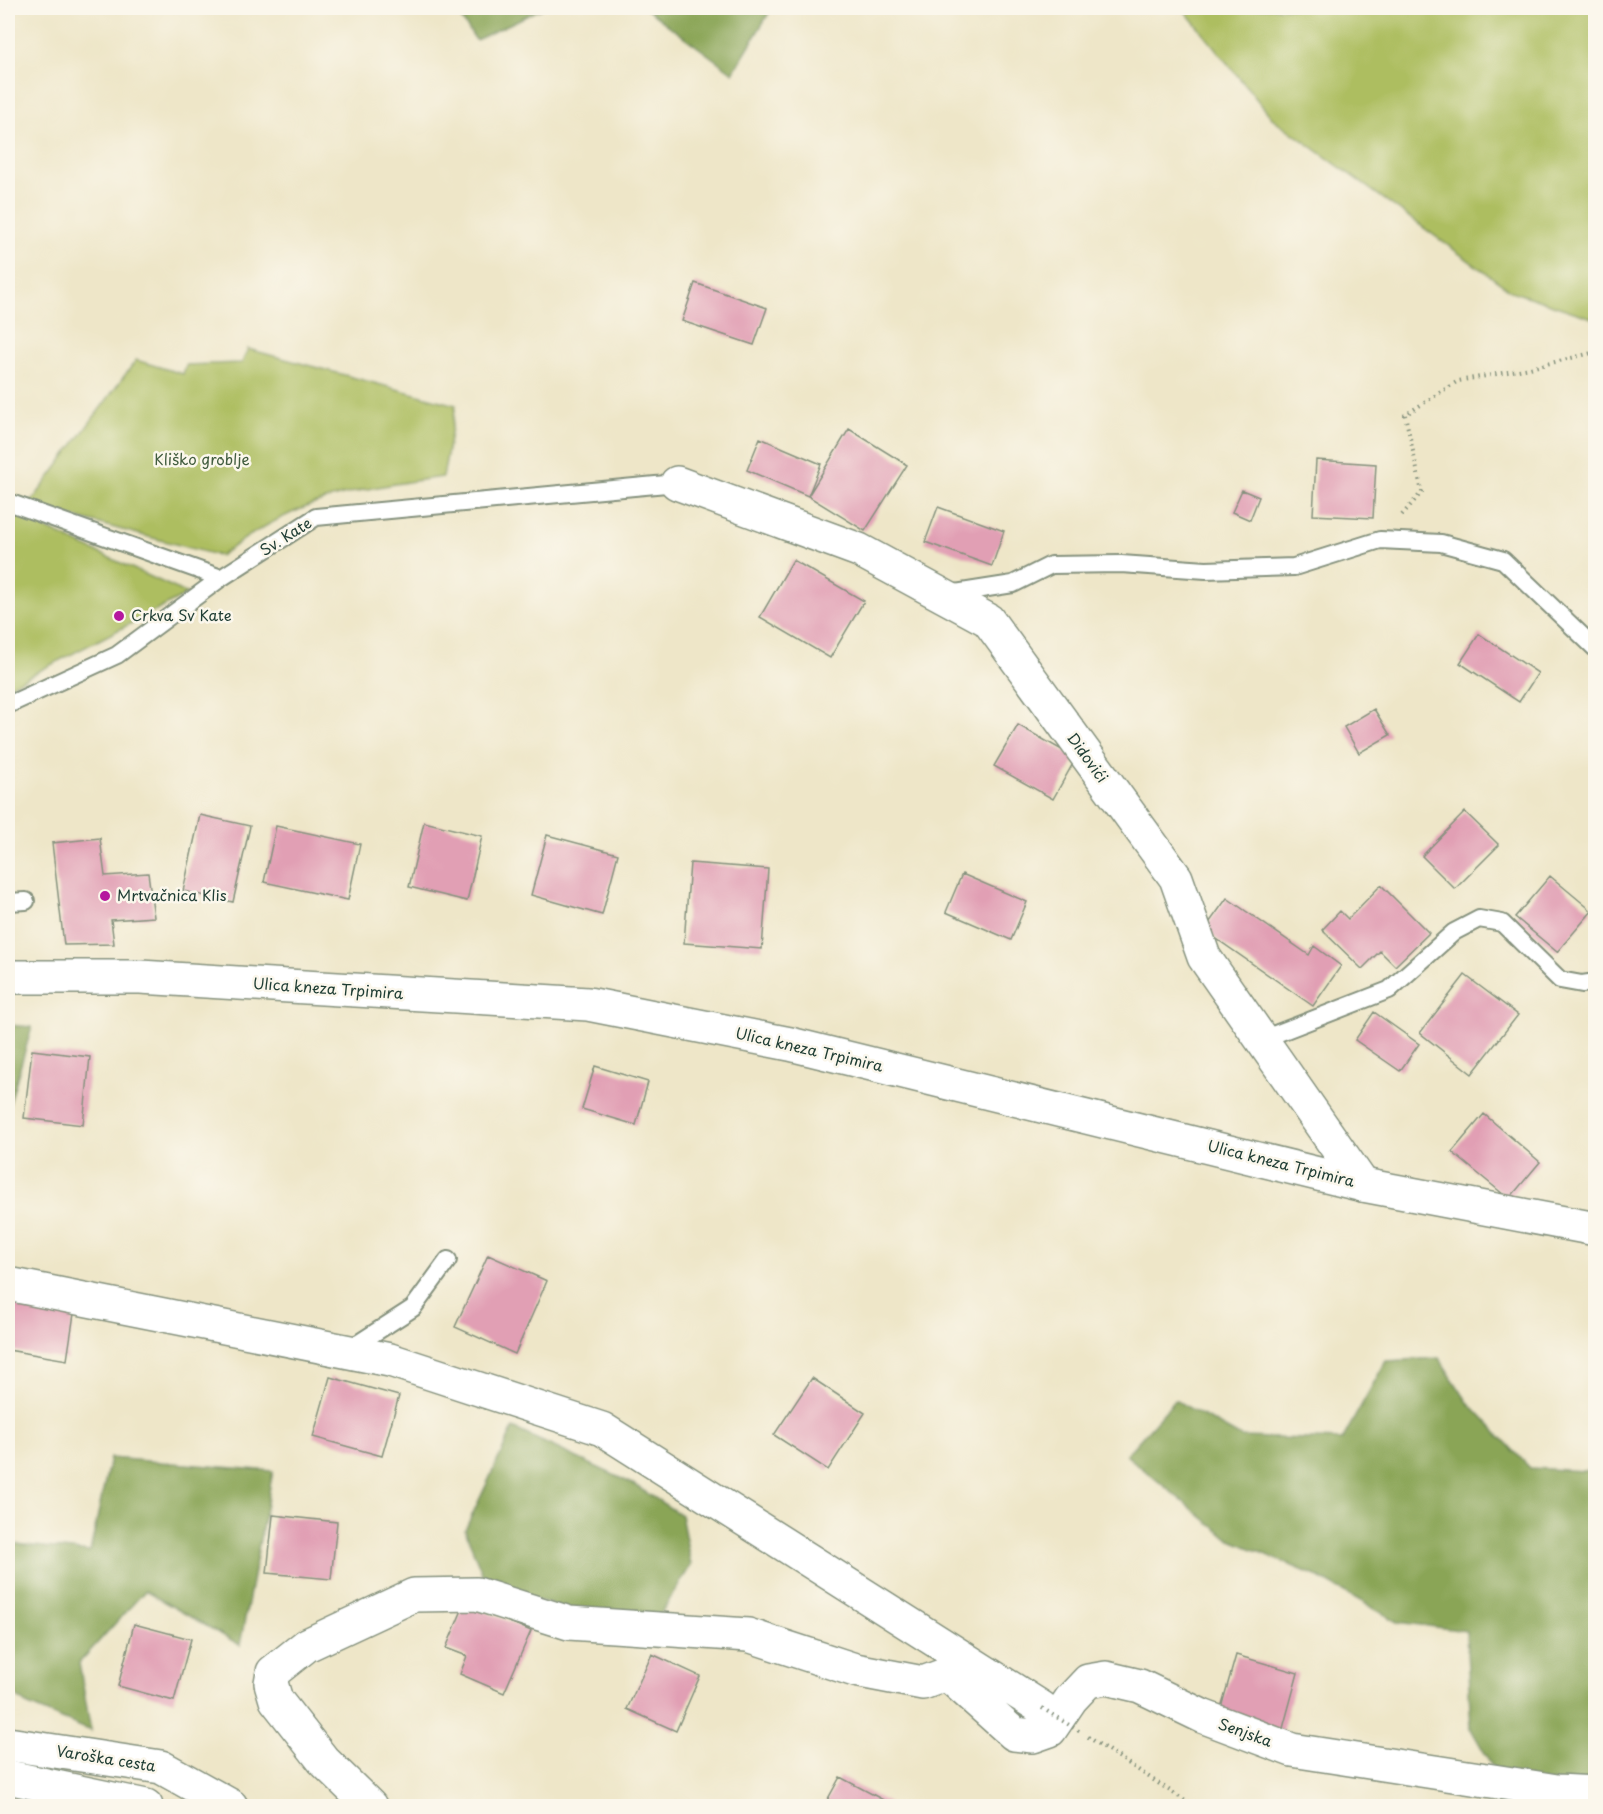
<svg xmlns="http://www.w3.org/2000/svg" width="1603" height="1814" font-family="'Playpen Sans',sans-serif">
<style>
.green{fill:#adbe61;stroke:#667e4a;stroke-width:1.5}
.forest{fill:#8aa557;stroke:#547146;stroke-width:1.5}
.building{fill:#e19fb4}
.lines{fill:none;stroke-linecap:round;stroke-linejoin:round}
.lane-casing{stroke:#86927e;stroke-width:20}
.street-casing{stroke:#86927e;stroke-width:36}
.secondary-casing{stroke:#86927e;stroke-width:36}
.path{stroke:#86927e;stroke-width:4;stroke-dasharray:1.5 4.5;stroke-linecap:butt}
.lane{stroke:#fff;stroke-width:16}
.street{stroke:#fff;stroke-width:33}
.secondary{stroke:#fff;stroke-width:33}
.path-bridge{stroke:#86927e;stroke-width:4;stroke-dasharray:1.5 4.5;stroke-linecap:butt}
.poi-dot{fill:#b5179e;stroke:#fbf7ec;stroke-width:2}
.labels{text-anchor:middle;stroke-width:5;stroke-linejoin:round;paint-order:stroke}
.park-label{font-size:15px;fill:#425d3f;stroke:#fbf7ec}
.street-label{font-size:15px;fill:#1f3d34;stroke:#fbf7ec}
.poi-label{font-size:15px;fill:#1f3d34;stroke:#fbf7ec;text-anchor:start}
</style>
<rect width="100%" height="100%" fill="#fbf7ec"/>
<filter id="ink" filterUnits="userSpaceOnUse"><feTurbulence type="fractalNoise" baseFrequency=".0167" numOctaves="2"/><feDisplacementMap in="SourceGraphic" scale="12" xChannelSelector="R" yChannelSelector="G"/><feConvolveMatrix kernelMatrix="1 2 1 2 8 2 1 2 1" color-interpolation-filters="sRGB"/></filter>
<filter id="wash" filterUnits="userSpaceOnUse"><feTurbulence type="fractalNoise" baseFrequency=".008" numOctaves="4" result="noise"/><feDisplacementMap in="SourceGraphic" scale="24" xChannelSelector="R" yChannelSelector="G"/><feGaussianBlur stdDeviation="1.35" result="paint"/><feColorMatrix in="noise" values="0 0 0 0 0 0 0 0 0 0 0 0 0 0 0 0 0 1.4 0 .05"/><feComposite in="paint" operator="in"/></filter>
<g filter="url(#wash)">
<rect width="100%" height="100%" fill="#eee6c8"/>
<path class="green" d="M1187,8H1595V319L1511,291L1272,118L1184,10Z
M248,349L456,405L443,477C353,489 294,500 220,556L29,505L136,360L183,374L186,365L242,363Z
M8,511L188,594L8,687Z"/>
<path class="forest" d="M454,8H543L476,40Z
M645,8H772L733,73Z
M8,1025L32,1027L8,1109Z
M1439,1358L1467,1401L1530,1468L1585,1471L1595,1466V1806H1515L1471,1729L1466,1631L1398,1622L1316,1576L1229,1539L1126,1455L1175,1400L1241,1437L1342,1440L1386,1361Z
M513,1428L633,1484L681,1515L691,1565L658,1618L601,1619L487,1586L465,1530Z
M110,1458L273,1471L240,1645L145,1591L79,1663L91,1731L26,1704L8,1689V1543L90,1552Z"/>
<g id="blocks">
<path class="building" d="M695,283L767,308L754,345L682,321Z
M849,429L907,465L865,531L808,496Z
M760,438L821,464L808,496L747,470Z
M1316,460L1376,464L1373,518L1313,515Z
M1242,490L1259,497L1250,520L1232,512Z
M938,507L1004,531L992,566L925,542Z
M793,560L864,601L830,658L760,617Z
M1479,634L1538,673L1519,702L1460,663Z
M1374,709L1390,735L1359,753L1344,727Z
M1018,725L1076,758L1053,799L994,766Z
M1465,812L1499,845L1455,889L1422,856Z
M200,815L250,826L233,902L183,891Z
M424,822L482,836L467,901L409,887Z
M276,826L360,844L348,900L264,882Z
M547,835L618,854L602,915L531,895Z
M100,838L105,876L148,873L154,917L111,920L114,944L64,945L52,843Z
M690,863L768,869L762,949L684,943Z
M962,874L1027,902L1011,940L946,912Z
M1550,876L1592,911L1557,952L1515,917Z
M1381,885L1429,933L1395,966L1380,951L1362,969L1322,930L1340,911L1348,919Z
M1227,898L1309,955L1314,946L1341,966L1313,1006L1204,930Z
M1465,975L1518,1015L1472,1074L1420,1033Z
M1374,1012L1419,1044L1400,1071L1355,1040Z
M32,1050L90,1057L83,1125L24,1118Z
M595,1066L648,1082L636,1125L582,1109Z
M1484,1114L1540,1162L1509,1199L1452,1152Z
M488,1255L547,1281L515,1354L455,1327Z
M8,1297L75,1307L67,1360L8,1350Z
M330,1377L399,1396L382,1456L313,1437Z
M812,1378L865,1413L828,1470L774,1435Z
M273,1515L337,1522L331,1579L267,1573Z
M465,1603L531,1631L504,1693L460,1674L467,1656L446,1648Z
M134,1624L191,1639L174,1701L118,1686Z
M652,1654L700,1676L676,1731L627,1709Z
M1236,1655L1298,1673L1282,1732L1219,1715Z
M840,1777L889,1803L887,1806H824Z"/>
</g>
</g>
<g filter="url(#ink)">
<use href="#blocks" fill-opacity="0" stroke="#86927e" stroke-width="1.5"/>
<g class="lines">
<g class="lane-casing">
<path id="lane" d="M8,502L221,578
M949,594L1013,584L1051,565L1121,564L1206,570L1294,567L1380,540L1441,543L1503,560L1596,649
M8,705L117,655L221,578L316,517L677,483
M8,902L26,901
M1260,1040L1389,990L1454,932L1479,919L1502,923L1560,980L1582,984L1596,982
M348,1350L413,1308L448,1260"/>
</g>
<g class="street-casing">
<path id="street" d="M677,483L859,550L988,620L1176,878L1204,957L1363,1185
M8,1284L390,1360L602,1429L1042,1708
M947,1674L1014,1734L1033,1736L1050,1730L1071,1699L1088,1681L1106,1678L1140,1686L1202,1716L1292,1750L1557,1791L1596,1793
M8,1744L161,1767L231,1806
M370,1806L323,1760L276,1700L271,1683L273,1672L307,1645L414,1595L477,1594L569,1623L748,1635L855,1670L923,1683L947,1674L960,1656"/>
</g>
<g class="secondary-casing">
<path id="secondary" d="M8,977H140L588,1004L790,1044L1363,1185L1596,1229
M8,1777L146,1806"/>
</g>
<path class="path" d="M1402,515L1422,492L1405,415L1458,381L1530,368L1596,352
M1088,1737L1193,1806"/>
<use href="#lane" class="lane"/>
<use href="#street" class="street"/>
<use href="#secondary" class="secondary"/>
<path class="path-bridge" d="M1042,1708L1079,1731"/>
</g>
</g>
<g class="poi-dot">
<circle cx="119" cy="616" r="6"/>
<circle cx="105" cy="896" r="6"/>
</g>
<g class="labels">
<g class="park-label">
<text x="202" y="465">Kliško groblje</text>
</g>
<g class="street-label">
<text transform="translate(286 537) rotate(-32)" y="5">Sv. Kate</text>
<text transform="translate(1087 758) rotate(54)" y="5">Didovići</text>
<text transform="translate(328 989) rotate(4)" y="5">Ulica kneza Trpimira</text>
<text transform="translate(809 1050) rotate(13)" y="5">Ulica kneza Trpimira</text>
<text transform="translate(1281 1164) rotate(14)" y="5">Ulica kneza Trpimira</text>
<text transform="translate(1245 1733) rotate(20)" y="5">Senjska</text>
<text transform="translate(106 1759) rotate(9)" y="5">Varoška cesta</text>
</g>
<g class="poi-label">
<text x="131" y="621">Crkva Sv Kate</text>
<text x="117" y="901">Mrtvačnica Klis</text>
</g>
</g>
<rect width="1603" height="1814" fill="none" stroke="#fbf7ec" stroke-width="30"/>
</svg>
